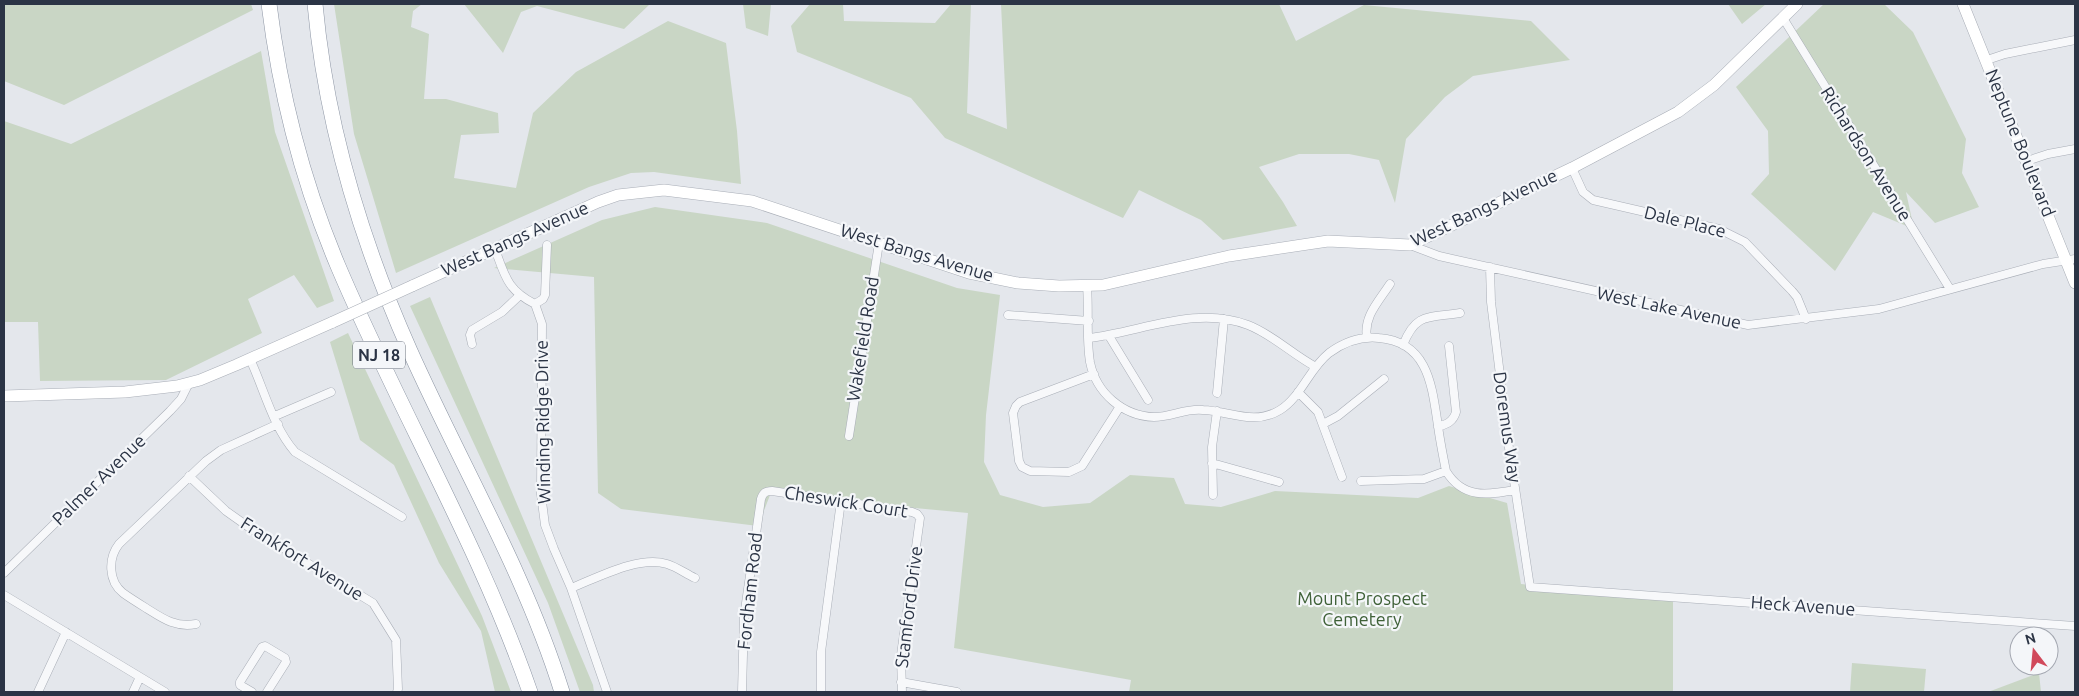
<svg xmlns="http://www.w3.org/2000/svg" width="2079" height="696" font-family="Ubuntu,sans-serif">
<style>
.green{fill:#c9d6c5}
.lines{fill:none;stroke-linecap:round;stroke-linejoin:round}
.street-casing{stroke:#a9aeb7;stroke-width:9}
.secondary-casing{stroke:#a9aeb7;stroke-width:12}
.highway-casing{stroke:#8b94a3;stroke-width:16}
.street{stroke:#f7f8fa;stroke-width:8}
.secondary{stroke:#fff;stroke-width:11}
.highway{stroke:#fff;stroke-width:15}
.secondary-bridge-casing{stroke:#a9aeb7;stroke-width:12;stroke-linecap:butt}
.secondary-bridge{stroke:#fff;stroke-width:11}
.labels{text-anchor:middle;stroke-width:4.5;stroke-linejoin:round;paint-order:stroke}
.shield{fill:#f4f6f9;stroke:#676e7b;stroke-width:1}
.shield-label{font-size:16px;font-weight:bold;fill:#2b3445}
.street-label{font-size:18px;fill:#2b3445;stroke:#f4f6f9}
.park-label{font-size:18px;fill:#3f6138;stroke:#f4f6f9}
</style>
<rect width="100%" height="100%" fill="#e4e7ec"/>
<path class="green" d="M4,4H251L253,10L64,105L4,81Z
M334,4H422L413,11L411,27L429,34L424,99H446L498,113L499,133L461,135L454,178L516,188L533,113L576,72L668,21L726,43L737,131L741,184L654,172L631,173L589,187L396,273L354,134Z
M464,4H650L624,29L537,6L521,12L503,53Z
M743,4H771L768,36L746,28Z
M810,4H843L844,21L935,23L951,4H971L967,113L1007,129L1001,4H1279L1296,41L1364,5L1531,21L1570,60L1473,76L1445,97L1406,139L1395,203L1379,160L1349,154H1299L1259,167L1283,202L1297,226L1223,240L1201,220L1139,190L1123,218L945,138L911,98L797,52L791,26Z
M1728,4H1766L1742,24Z
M1824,4H1884L1913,32L1966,139L1962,173L1979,207L1935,223L1906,192L1914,229L1873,212L1835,271L1751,194L1769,174L1768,131L1736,87Z
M261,51L275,132L334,301L317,308L294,275L248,299L262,333L166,380L40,381L38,322H4V121L71,144Z
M655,207L767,223L957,288L1000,295L986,415L984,462L1000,495L1043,507L1090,503L1130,475L1174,478L1185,504L1221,507L1275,491L1418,498L1449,486L1507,503L1521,584L1673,597V692H1129L1131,680L954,648L968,513L851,502L772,490L758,526L621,509L598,493L594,277L494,268L602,220Z
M430,297L593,685L594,692H580L548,603L410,306Z
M348,333L482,616L511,692H495L481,631L439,563L394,465L360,440L330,342Z
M1852,663L1926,669L1924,692H1850Z
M2039,673L2041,692H1988Z"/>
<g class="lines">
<g class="street-casing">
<path id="street" d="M1783,18L1950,289
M1987,60L2005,54L2075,40
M2027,161L2048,154L2075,149
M1572,168L1583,192L1593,200L1719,229L1745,242L1792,291L1797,297L1806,319
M1410,245L1439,256L1748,325L1879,309L2043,264L2075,259
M495,249C505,276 507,290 535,304L542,324L541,494L545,525L554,549L571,588L607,692
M1490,267L1491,302L1509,448L1530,587L2075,626
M1087,286C1089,311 1086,338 1090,362C1096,393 1123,416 1154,417C1171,417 1186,408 1203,410C1230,411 1254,426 1280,410C1301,397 1309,369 1329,353C1343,343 1361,336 1379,338C1429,342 1432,387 1438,426C1440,441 1443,456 1446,471C1463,499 1487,495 1515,490
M535,304L543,299L545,295L547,245
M1008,315L1089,321
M1109,336L1148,400
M1089,338C1141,332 1196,305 1248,325C1272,334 1293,355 1316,367
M1367,338C1363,317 1379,301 1390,284
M472,344L470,335L472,330L502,312L519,296
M1403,345C1416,312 1429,318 1460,313
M250,359C264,389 273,427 295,452L402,517
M1094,374L1020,402L1016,406L1013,413L1019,461L1022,467L1030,471L1069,472L1082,466L1119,408
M1298,392L1318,412L1342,477
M1217,393L1224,319
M275,416L331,392
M1323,424L1338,416L1384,379
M1438,427C1447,424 1453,422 1456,412L1449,346
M849,436L879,243
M1212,463L1279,482
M189,476L226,511L250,528L373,603L396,640L398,689L397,692
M1361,481L1424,479L1446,471
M1213,495L1212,447L1217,411
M4,573L170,411L181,399L189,383
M571,588C597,578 639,555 667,564C677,567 686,574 695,578
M4,595L165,692
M196,624C175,628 162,618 146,608C138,603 130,598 123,593C108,581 108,558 119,544L206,461L221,450L278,424
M901,682L957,692
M38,692L66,632
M133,692L140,677
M252,692L240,685V682L262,647L265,646L285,658L286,662L267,692
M742,692L744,617L761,499C763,493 765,491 772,491L912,512L917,514L920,518L901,655L902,692
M821,692V652L841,501"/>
</g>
<g class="secondary-casing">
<path id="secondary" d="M1963,4L2075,283
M412,286L598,202L618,195L664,190L752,201L969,273L1018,283L1059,286L1103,285L1229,256L1328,241L1410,245L1572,168L1678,112L1714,85L1797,4
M4,396L125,392L177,386L200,380L236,365L333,322"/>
</g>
<g class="highway-casing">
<path id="highway" d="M269,4C280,93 303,183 338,266C399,410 479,545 530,692
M315,4C326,125 361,241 410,351C461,465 525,573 562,692"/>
</g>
<use href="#street" class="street"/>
<use href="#secondary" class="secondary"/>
<use href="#highway" class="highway"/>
<g class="secondary-bridge-casing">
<path id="secondary-bridge" d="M333,322L412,286"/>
</g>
<use href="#secondary-bridge" class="secondary-bridge"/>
</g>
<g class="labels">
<rect class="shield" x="353" y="341.5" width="52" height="27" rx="4"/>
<g class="shield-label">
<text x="379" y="361">NJ 18</text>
</g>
<g class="street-label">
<text transform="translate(2020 143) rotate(68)" y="6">Neptune Boulevard</text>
<text transform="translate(1866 154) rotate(58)" y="6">Richardson Avenue</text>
<text transform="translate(1484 208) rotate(-25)" y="6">West Bangs Avenue</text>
<text transform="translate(1685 222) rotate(14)" y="6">Dale Place</text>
<text transform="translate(515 239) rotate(-24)" y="6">West Bangs Avenue</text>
<text transform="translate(917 253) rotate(17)" y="6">West Bangs Avenue</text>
<text transform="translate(1669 308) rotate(12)" y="6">West Lake Avenue</text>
<text transform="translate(863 339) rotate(-81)" y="6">Wakefield Road</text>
<text transform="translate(543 422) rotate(-91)" y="6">Winding Ridge Drive</text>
<text transform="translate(1507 427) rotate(82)" y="6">Doremus Way</text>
<text transform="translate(99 480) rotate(-44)" y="6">Palmer Avenue</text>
<text transform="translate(846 502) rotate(9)" y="6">Cheswick Court</text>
<text transform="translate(302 559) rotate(32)" y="6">Frankfort Avenue</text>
<text transform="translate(750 591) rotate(-84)" y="6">Fordham Road</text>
<text transform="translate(1803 606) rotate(4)" y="6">Heck Avenue</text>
<text transform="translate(909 607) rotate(-83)" y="6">Stamford Drive</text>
</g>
<g class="park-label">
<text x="1362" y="605">Mount Prospect<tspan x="1362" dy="21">Cemetery</tspan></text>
</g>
</g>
<rect width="2079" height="696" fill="none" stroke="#2b3445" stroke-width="10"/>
<g transform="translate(2034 651) rotate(344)"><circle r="24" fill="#f4f6f9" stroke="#a4a8b1"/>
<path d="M0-4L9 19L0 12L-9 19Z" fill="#d1495b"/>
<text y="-8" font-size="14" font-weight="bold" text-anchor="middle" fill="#2b3445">N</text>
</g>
</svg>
